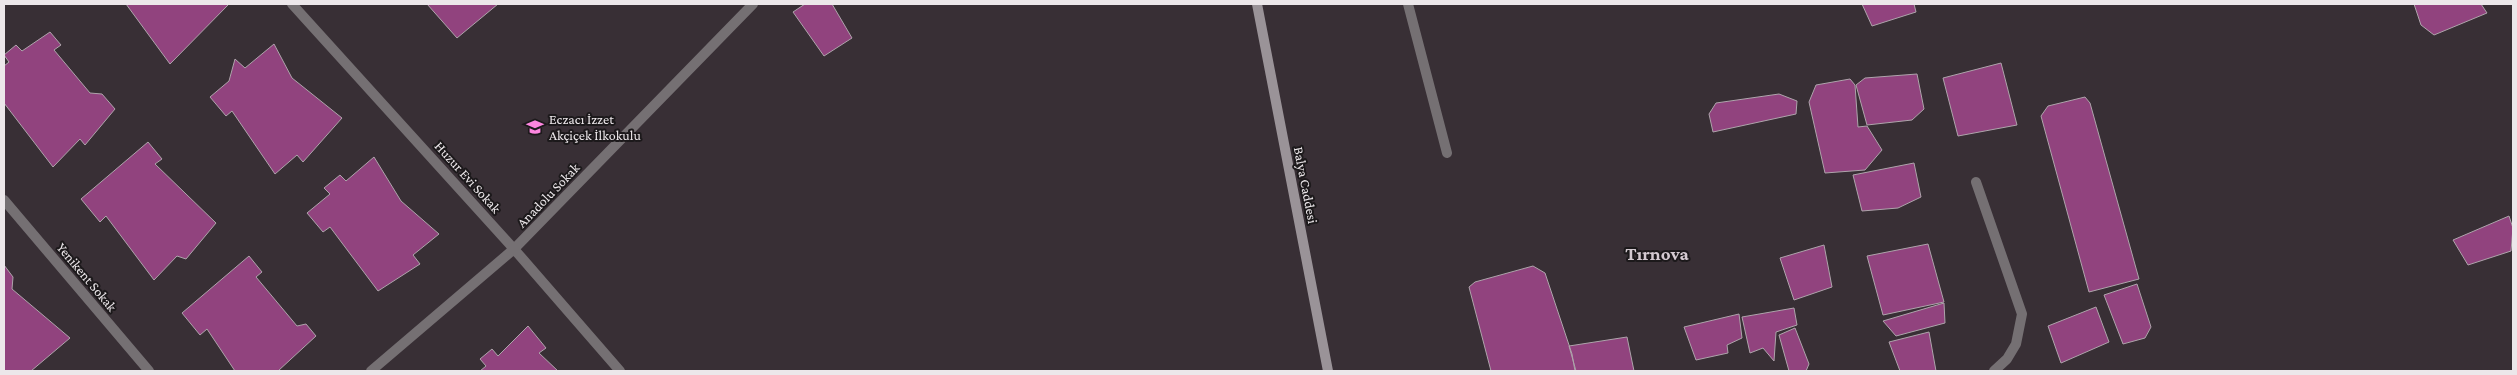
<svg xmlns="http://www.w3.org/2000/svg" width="2517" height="375" font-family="'Crimson Pro',serif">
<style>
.building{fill:#91437e;stroke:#aea4ab}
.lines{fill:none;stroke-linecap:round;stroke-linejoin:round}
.lane{stroke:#757073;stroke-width:10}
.street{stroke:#757073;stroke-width:10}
.secondary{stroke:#9a9398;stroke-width:10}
.labels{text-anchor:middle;stroke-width:4;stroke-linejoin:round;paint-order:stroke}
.poi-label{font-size:14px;fill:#ece7ea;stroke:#1c191b;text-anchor:start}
.street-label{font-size:14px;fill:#ece7ea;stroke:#1c191b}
.district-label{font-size:19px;font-weight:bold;fill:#d4cad1;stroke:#1c191b}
</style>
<rect width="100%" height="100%" fill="#382f35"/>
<path class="building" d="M126,4H229L170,64Z
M427,4H498L457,38Z
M805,4H832L852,38L824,56L793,12Z
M1862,4H1914L1916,12L1872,26Z
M2414,4H2481L2487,13L2434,35L2421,25Z
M50,32L61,45L54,50L90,93L102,94L115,109L85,145L80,139L53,167L4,103V66L9,62L4,55L16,45L22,51Z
M274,44L292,78L342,118L303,162L297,155L275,174L232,111L226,116L210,97L229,81L235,59L245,68Z
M2001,63L2017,125L1958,136L1943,78Z
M1917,74L1924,109L1912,120L1867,125L1856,85L1865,78Z
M1850,79L1855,85L1858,127L1867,126L1882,150L1865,170L1825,173L1809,102L1816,85Z
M1779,94L1797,101L1796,114L1713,132L1709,114L1716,103Z
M2085,97L2090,103L2139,279L2089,292L2041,116L2048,106Z
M148,142L162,159L155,164L216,223L186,259L177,256L154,280L106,216L100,222L81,199Z
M374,157L401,201L439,234L413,255L420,264L378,291L330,227L323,232L307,213L330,194L324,188L340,175L346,181Z
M1914,163L1921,197L1898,208L1862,211L1853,175Z
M2509,216L2513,228L2511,251L2468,265L2453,240Z
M1928,244L1944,302L1883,315L1867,256Z
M1824,245L1832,287L1794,300L1780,258Z
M249,256L262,272L256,277L297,326L306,324L316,336L278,371H235L207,329L200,335L182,313Z
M4,265L13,277L12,289L70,338L31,371H4Z
M1533,266L1545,273L1572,354L1575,371H1491L1469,287L1475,282Z
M2137,284L2151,327L2145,338L2123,344L2104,295Z
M1944,303L1945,323L1896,336L1883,321Z
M2096,307L2109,342L2061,363L2048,326Z
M1794,308L1797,325L1776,332L1774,361L1763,348L1750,353L1742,317Z
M1739,314L1742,338L1727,345L1728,353L1696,360L1684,327Z
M528,326L546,348L539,353L558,371H480L486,366L480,359L492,349L498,356Z
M1795,328L1809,364L1806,371H1789L1779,335Z
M1929,332L1936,371H1900L1889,342Z
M1627,337L1634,371H1576L1569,346Z"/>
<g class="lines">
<path class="lane" d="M1408,4L1447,153"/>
<path class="street" d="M292,4L514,249L620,371
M1976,182L2022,314L2016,344L2007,359L1994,371
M4,200L149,371
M371,371L514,249L753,4"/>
<path class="secondary" d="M1257,4L1328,371"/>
</g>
<defs>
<g id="school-bare" transform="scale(1.35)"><path d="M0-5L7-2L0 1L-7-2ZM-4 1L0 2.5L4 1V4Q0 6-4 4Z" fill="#fe86e0" stroke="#1c191b" stroke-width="2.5" paint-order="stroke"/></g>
</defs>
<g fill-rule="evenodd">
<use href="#school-bare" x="535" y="127"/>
</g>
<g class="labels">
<g class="poi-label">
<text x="549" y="124">Eczacı İzzet<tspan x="549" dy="16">Akçiçek İlkokulu</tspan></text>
</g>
<g class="street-label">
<text transform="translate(468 177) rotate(48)" y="5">Huzur Evi Sokak</text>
<text transform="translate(1306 185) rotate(79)" y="5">Balya Caddesi</text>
<text transform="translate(548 195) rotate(-46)" y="5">Anadolu Sokak</text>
<text transform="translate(87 277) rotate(50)" y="5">Yenikent Sokak</text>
</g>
<g class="district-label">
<text x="1657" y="260">Tırnova</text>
</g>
</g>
<rect width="2517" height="375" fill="none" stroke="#ece7ea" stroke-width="10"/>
</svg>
